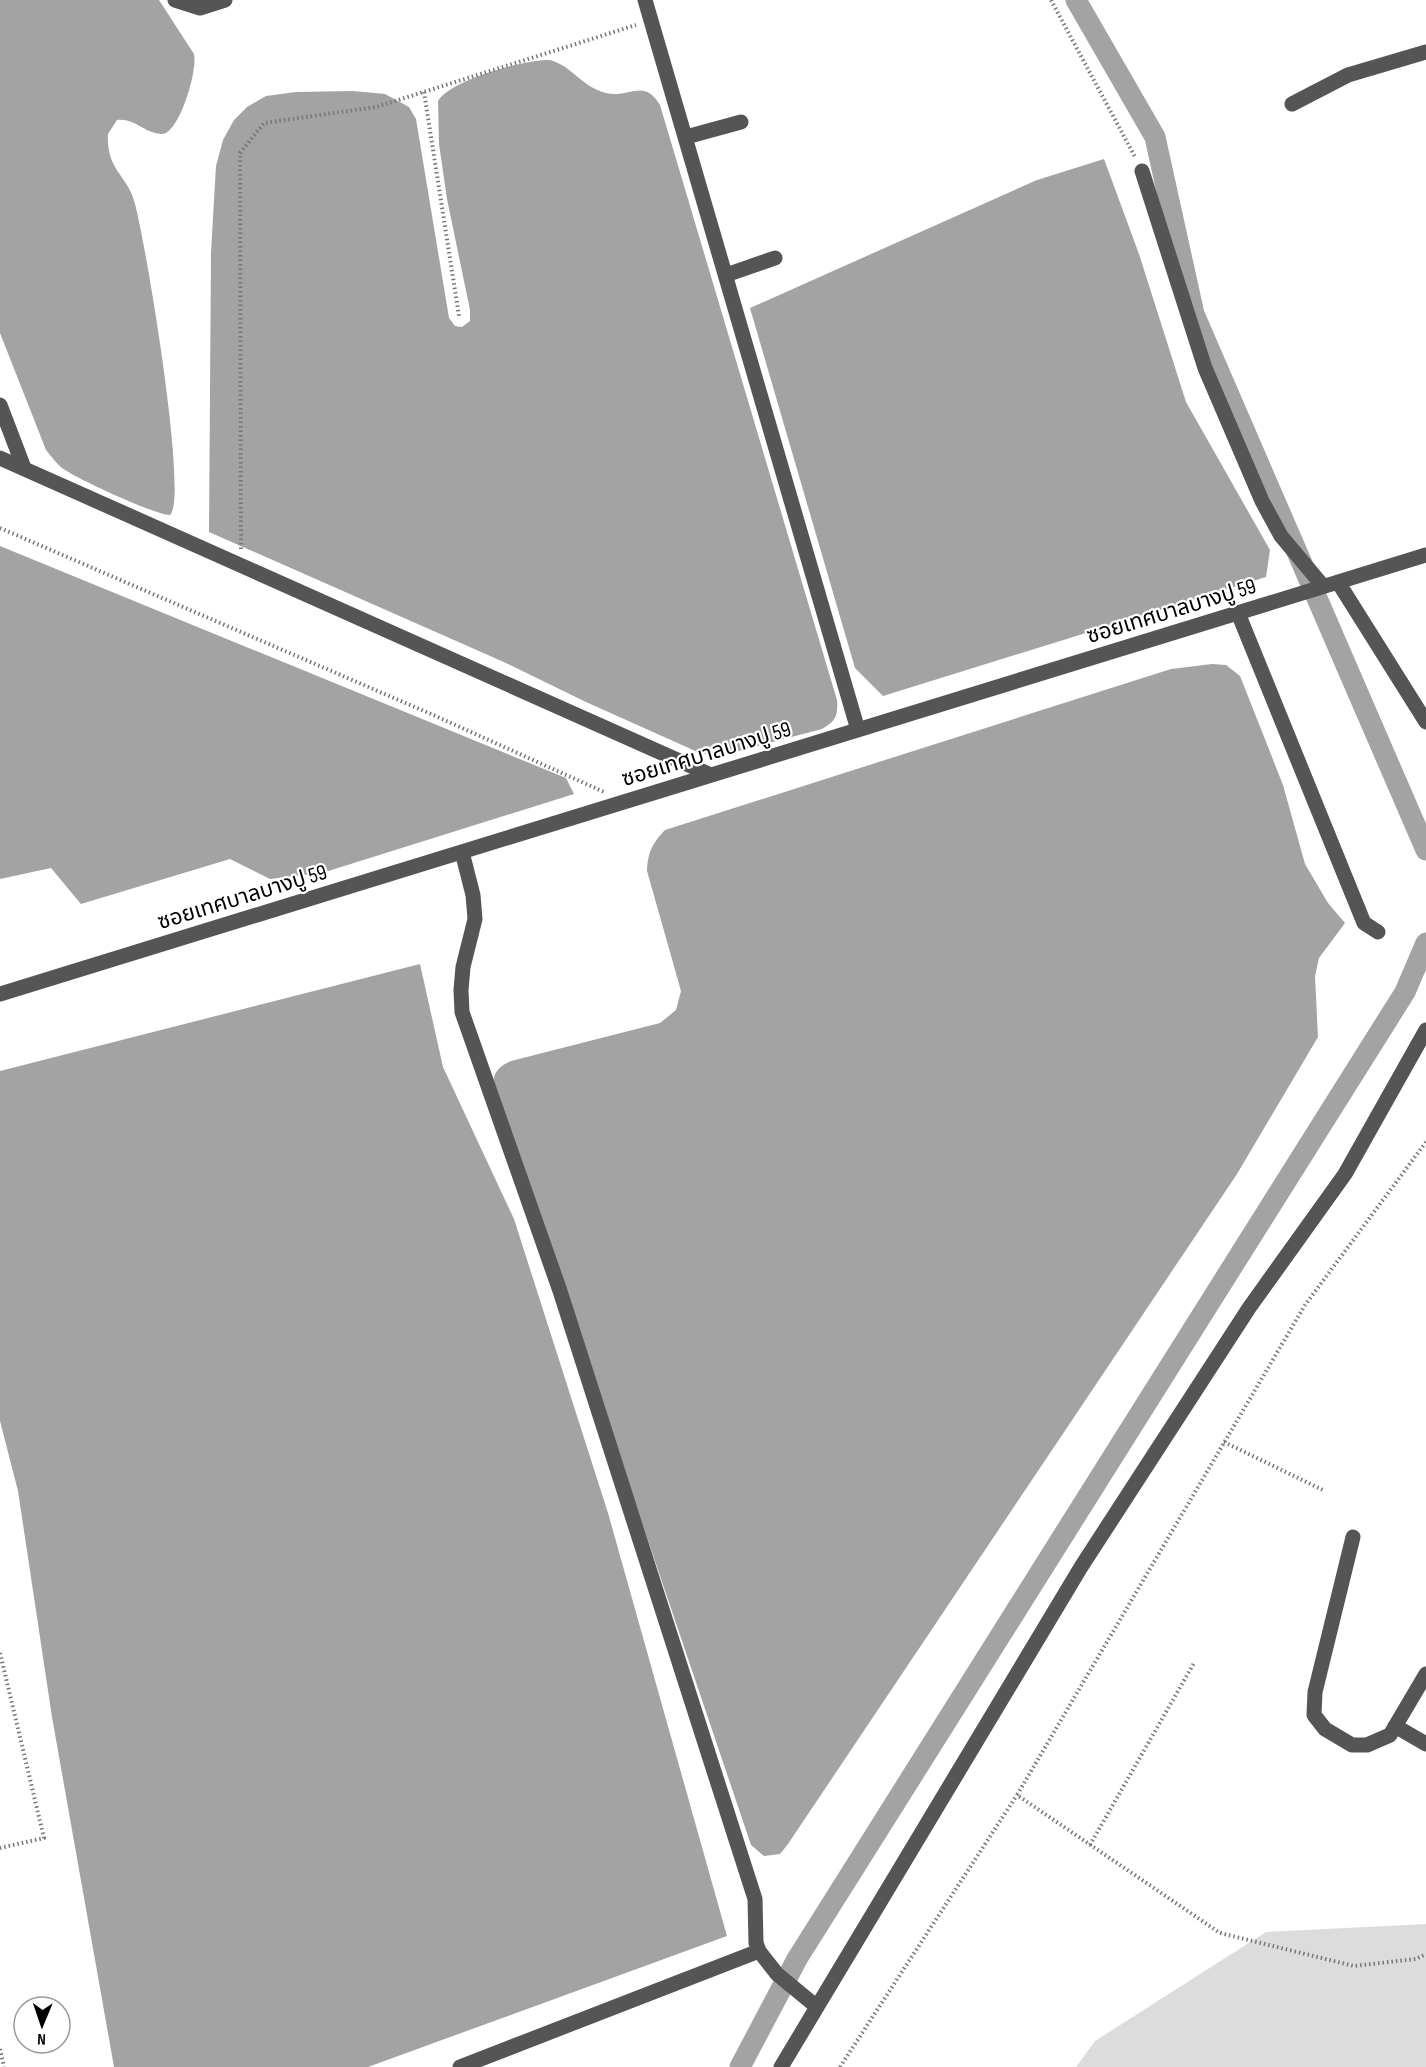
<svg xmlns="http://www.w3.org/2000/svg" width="1426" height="2067" font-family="'Sofia Sans Condensed','Noto Sans Thai',sans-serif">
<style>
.green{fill:#dcdcdc}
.water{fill:#a3a3a3}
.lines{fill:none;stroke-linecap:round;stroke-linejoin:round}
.canal{stroke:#a3a3a3;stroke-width:21}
.path{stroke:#777;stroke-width:4;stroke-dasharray:1.5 3;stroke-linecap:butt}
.minor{stroke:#555;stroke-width:15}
.labels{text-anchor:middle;stroke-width:4.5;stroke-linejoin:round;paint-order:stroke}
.street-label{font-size:22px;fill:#000;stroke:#fff}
</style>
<rect width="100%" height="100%" fill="#fff"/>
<path class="green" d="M1426,1924V2067H1076L1095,2041L1266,1932Z"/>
<path class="water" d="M0,0H159L194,54C198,70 179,136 161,134C144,133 135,118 117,120L108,134C106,171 128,175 135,204C145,240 189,498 170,515C155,515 80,480 65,470C57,465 52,457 46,450L0,333Z
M550,60C572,66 582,87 606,93C628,99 644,77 660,105L837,700C838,716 836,721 822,729L731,753L702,754L586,702L506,663L209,532L211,252L216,166L223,140L234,120L247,107L266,96L296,92L353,91L385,94L409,107L416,119L449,318L455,326L462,327L470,321V310L447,199L439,144L438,101C450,80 525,59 550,60Z
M1104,159L1139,254L1186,402L1270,550L1266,577L883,696L855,668L750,308L1037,180Z
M0,546L566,778L574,794L322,873L270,879L230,859L81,904L51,868L0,879Z
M1212,664L1226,665L1240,676L1283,785L1305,864L1328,903L1345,923L1319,958L1315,976L1318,1037L1237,1174L788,1844L780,1854L764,1856L751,1845L493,1082C495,1070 500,1066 511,1061L660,1023L676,1010L681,991L647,871C648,852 652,844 665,830L1171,669Z
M420,964L443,1067L514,1219L608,1513L727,1936L368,2067H114L52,1717L18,1491L0,1421V1071Z"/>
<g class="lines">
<path class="canal" d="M1076,0L1155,137L1194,314L1426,850
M740,2067L797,1959L1405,992L1426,943"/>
<path class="path" d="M1051,0L1135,157
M424,92L459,316
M0,528L431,714L604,792
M241,549L240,153L264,123L376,107L636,25
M1426,1142L1305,1305L1017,1795L1220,1933L1354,1966L1416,1959L1426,1954
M1224,1442L1325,1491
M0,1653L44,1838L0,1848
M1090,1845L1194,1663
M0,2049L4,2067
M840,2067L1017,1795"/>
<path class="minor" d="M175,0L200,8L225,0
M645,0L858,730
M1292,104L1348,75L1426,52
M686,137L741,122
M1142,171L1205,368L1262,501L1281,536L1323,586
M726,275L775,258
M0,405L24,468
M0,458L711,775
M1338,582L1426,722
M1238,613L1364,923L1378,932
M462,852L473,895L475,919L463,967L461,990L462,1012L560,1291L755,1899L756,1943L759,1951L777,1974L817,2007
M0,994L1426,555
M1353,1537L1315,1692L1314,1715L1325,1729L1352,1745H1367L1390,1735L1426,1674
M1395,1726L1426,1744
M460,2067L759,1951
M781,2067L1081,1567L1249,1308L1345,1174L1426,1030"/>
</g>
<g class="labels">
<g class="street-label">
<text transform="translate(1171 610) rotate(-17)" y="8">ซอยเทศบาลบางปู 59</text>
<text transform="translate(706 753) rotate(-17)" y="8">ซอยเทศบาลบางปู 59</text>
<text transform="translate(242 896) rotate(-17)" y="8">ซอยเทศบาลบางปู 59</text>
</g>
</g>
<g transform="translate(42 2025) rotate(182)"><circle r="28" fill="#ffffff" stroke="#999999" stroke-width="1.5"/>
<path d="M0-4.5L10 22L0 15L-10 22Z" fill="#000000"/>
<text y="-9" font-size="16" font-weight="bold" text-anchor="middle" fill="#000000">N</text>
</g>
</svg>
